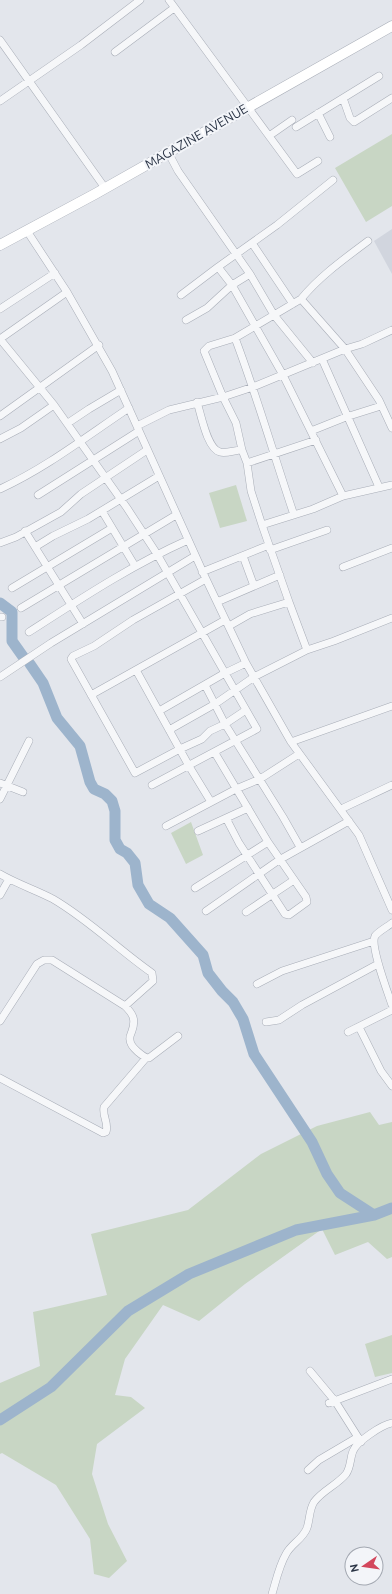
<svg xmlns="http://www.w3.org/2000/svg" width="392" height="1594" font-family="Ubuntu,sans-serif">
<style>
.built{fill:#d1d5de}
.green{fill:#c8d6c4}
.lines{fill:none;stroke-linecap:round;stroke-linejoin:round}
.river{stroke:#9db4cc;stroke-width:11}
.street-casing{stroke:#a8adb7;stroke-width:8}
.secondary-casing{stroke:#a8adb7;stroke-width:11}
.street{stroke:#f6f7f9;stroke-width:7}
.secondary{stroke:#fff;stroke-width:10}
.labels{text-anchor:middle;stroke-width:4;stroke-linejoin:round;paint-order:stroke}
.street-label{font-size:13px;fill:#2a3445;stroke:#f3f5f9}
</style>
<rect width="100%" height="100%" fill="#e3e6ec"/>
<path class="built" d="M392,229V274L374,241Z"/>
<path class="green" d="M392,134V206L366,222L335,168Z
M236,485L247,521L220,528L209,493Z
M191,822L203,855L186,864L171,833Z
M370,1112L379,1125L392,1122V1257L387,1259L368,1242L335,1255L322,1229L245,1284L199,1321L163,1305L125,1359L115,1395L131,1397L145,1408L97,1444L92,1474L108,1524L127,1561L109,1578L94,1574L90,1539L56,1485L2,1453L0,1454V1383L40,1366L33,1312L107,1295L91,1234L188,1210L261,1154L317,1126Z
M392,1335V1373L375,1377L365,1344Z"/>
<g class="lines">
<path class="river" d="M0,603L12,612V641L24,658
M30,664L43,683L57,718L80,746L90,782L94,789L105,794L112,801L115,811V840L120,849L127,853L135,863L138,885L149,904L170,918L203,955L208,973L222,991L233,1002L243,1019L254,1054L312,1142L327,1174L340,1193L374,1215
M0,1420L51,1387L128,1311L189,1274L296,1230L374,1215L392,1208"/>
<g class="street-casing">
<path id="street" d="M169,0L297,174L318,161
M0,40L105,188
M115,52L174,8
M343,98L350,118L354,122L392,98
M0,101L81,45L140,0
M318,113L330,137
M296,127L379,76
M269,136L292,120
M168,152L178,171L250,274L274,315L313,363
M27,231L67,292L112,371L206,579L246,663L291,742L359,835L392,910
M368,241C344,259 320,276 301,299L345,349L379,400L392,428
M252,243L293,304
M218,267L232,285L283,375L343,496
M181,295L218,267L277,225L333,180
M0,309L55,273
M186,320L207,308L232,285L250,274
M235,338C257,396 274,456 294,515
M0,339L54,405L127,508L157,554L257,729L152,785
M0,339L67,292
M322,359L379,487
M197,402C201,414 207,449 220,452C226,454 235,450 242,450L247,463L316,440
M0,416L99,345
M68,423L89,409L121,390
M137,426L169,410L223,397L253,387L345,349L362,344L392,330
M311,431L346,417L381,406
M0,439L21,428L54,405
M242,450L236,423L223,397L204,351L209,346L235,338L301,299
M247,463L251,491L262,525
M0,489C46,468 87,436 129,408
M38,495L139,431
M102,511L135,566
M25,531L83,624
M0,543L16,537L61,512L81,494L147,450
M35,547L53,536L88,519L159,476
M270,550L327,530
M243,556L254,586
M343,567L392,548
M202,572L269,545
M206,579L133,620L94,646L73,656L71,659L135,773L180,749L202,739L210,731L225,724L246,710
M12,588L112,528
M217,602L280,575
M289,602L307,650L334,641L392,618
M21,608L176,515
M0,617H2
M229,626L250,614L289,602L262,525L313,509L343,496L392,485
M29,632C82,598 130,566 188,540
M136,670L189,766L211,802
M0,677L51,643L195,556
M205,685L225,724L283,817L300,847
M91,695L225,620
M159,711L225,673L246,663
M169,730L215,704L254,677L307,650
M291,742L392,706
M215,753L268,842L306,897L307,902L289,915L285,914L239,843L226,818
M0,783L23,792
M0,799L29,741
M341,809L392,785
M166,826L236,789L260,779L299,754
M198,831L248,808
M0,874C17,884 36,890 53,899C89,920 119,950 152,973L153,981L125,1006L52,960H44L37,964L0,1021
M195,888L268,842
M0,895L9,879
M206,911L279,860L349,821
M246,912L294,880
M392,923C387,927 379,931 375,936C370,946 388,993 392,1005
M257,984L282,971L374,941
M125,1006C133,1014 136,1019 132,1031C131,1034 129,1037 130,1040C130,1047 144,1058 149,1058L178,1036
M266,1022L279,1020L302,1005L378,964
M359,1027L381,1071L392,1086
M348,1032L392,1010
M0,1078L103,1133L106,1132C109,1123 102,1116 104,1107L146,1058
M310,1371L335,1401L361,1442
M329,1403L392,1379
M308,1470L319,1460L358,1437
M272,1594C276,1581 279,1566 286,1554C291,1544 303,1539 307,1528C310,1519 309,1510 314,1502C323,1490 337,1485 346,1474C351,1467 350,1458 353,1451C357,1441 382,1425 392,1423"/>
</g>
<g class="secondary-casing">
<path id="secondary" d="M0,245L95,194L392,26"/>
</g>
<use href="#street" class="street"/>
<use href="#secondary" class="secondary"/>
</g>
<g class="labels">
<g class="street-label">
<text transform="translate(196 136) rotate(-30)" y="5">MAGAZINE AVENUE</text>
</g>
</g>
<g transform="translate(364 1566) rotate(257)"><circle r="19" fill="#f3f5f9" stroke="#a3a8b1"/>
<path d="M0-3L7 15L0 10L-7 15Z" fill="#d3465c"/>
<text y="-6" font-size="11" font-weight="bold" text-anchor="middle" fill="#2a3445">N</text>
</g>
</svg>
